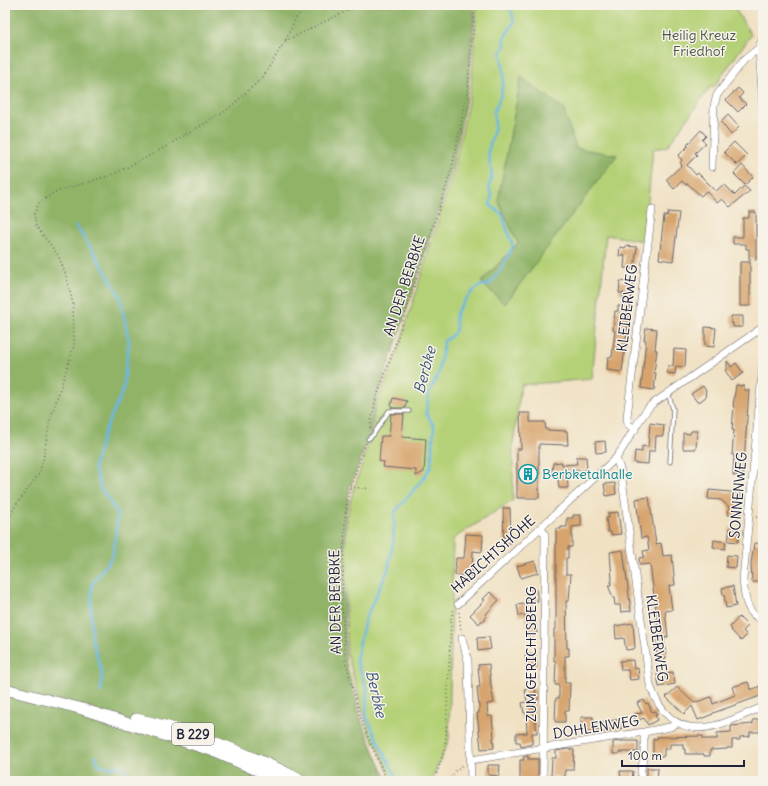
<svg xmlns="http://www.w3.org/2000/svg" width="768" height="786" font-family="Delius,sans-serif">
<style>
.green{fill:#b5d177;stroke:#6c7a59}
.forest{fill:#90b368;stroke:#596a52}
.lines{fill:none;stroke-linecap:round;stroke-linejoin:round}
.stream{stroke:#69b7e3;stroke-width:2.5}
.building{fill:#d7a46d}
.service-casing{stroke:#6a656b;stroke-width:5}
.minor-casing{stroke:#6a656b;stroke-width:8}
.primary-casing{stroke:#6a656b;stroke-width:12}
.path{stroke:#6a656b;stroke-width:1.5;stroke-dasharray:1 3;stroke-linecap:butt}
.service{stroke:#fff;stroke-width:3.5}
.minor{stroke:#fff;stroke-width:7}
.primary{stroke:#fff;stroke-width:11}
.labels{text-anchor:middle;stroke-width:3;stroke-linejoin:round;paint-order:stroke}
.shield{fill:#f7f3e8;stroke:#62616f;stroke-width:1}
.shield-label{font-size:13px;font-weight:bold;fill:#22223b}
.park-label{font-size:14px;fill:#4e574d;stroke:#f7f3e8}
.street-label{font-size:14px;fill:#22223b;stroke:#f7f3e8}
.culture-label{font-size:14px;fill:#0d838f;stroke:#f7f3e8;text-anchor:start}
.water-label{font-size:15px;font-style:italic;fill:#3b5676;stroke:#f7f3e8}
</style>
<rect width="100%" height="100%" fill="#f7f3e8"/>
<filter id="ink" filterUnits="userSpaceOnUse"><feTurbulence type="fractalNoise" baseFrequency=".025" numOctaves="2"/><feDisplacementMap in="SourceGraphic" scale="8" xChannelSelector="R" yChannelSelector="G"/><feConvolveMatrix kernelMatrix="1 2 1 2 8 2 1 2 1" color-interpolation-filters="sRGB"/></filter>
<filter id="wash" filterUnits="userSpaceOnUse"><feTurbulence type="fractalNoise" baseFrequency=".012" numOctaves="4" result="noise"/><feDisplacementMap in="SourceGraphic" scale="16" xChannelSelector="R" yChannelSelector="G"/><feGaussianBlur stdDeviation="0.9" result="paint"/><feColorMatrix in="noise" values="0 0 0 0 0 0 0 0 0 0 0 0 0 0 0 0 0 1.4 0 .05"/><feComposite in="paint" operator="in"/></filter>
<g filter="url(#wash)">
<rect width="100%" height="100%" fill="#f0e1c3"/>
<path class="green" d="M477,5H733L751,35L713,88L710,87L667,147L653,149L644,241L606,235L592,379L521,385L513,444V500L453,539L449,740L431,781H392L378,748L369,733L347,654L345,564L346,526L350,501L369,443L376,405L397,353L454,169L471,88Z"/>
<path class="forest" d="M5,5H475L468,88L452,168L395,346L375,402L368,439L350,487L345,517L343,563L345,659L362,723L387,781H103V780L97,781H5Z
M521,77L563,108L576,148L617,155L505,304L481,282L518,243L498,201Z"/>
<g class="lines">
<path class="stream" d="M76,226L95,254L120,296L129,342L123,390L104,433L94,467L101,489L118,514L113,555L92,584L91,606L92,639L102,673L101,692
M96,756L98,764L107,767L119,766L124,768L132,778V781
M398,781L375,735L366,715L367,689L356,660L365,619L388,570L393,543L395,512L423,479L431,466L434,426L426,413L429,393L438,375L444,341C465,329 451,325 457,312C461,304 472,290 480,286C482,285 486,285 489,285L501,269L513,246L502,214L490,205L492,196L489,187L492,175L488,152L495,126L494,111L501,95L504,75L501,53L505,45L504,38L514,22L510,5"/>
</g>
<g id="blocks">
<path class="building" d="M738,88L743,93L739,98L746,104L738,112L726,100Z
M728,115L739,127L731,135L721,122Z
M701,130L706,136L702,140L706,143L695,153L697,155L687,165L696,175L698,173L716,191L724,184L735,195L744,186L750,191L730,207L722,199L717,203L706,191L701,196L687,183L686,185L682,181L674,189L666,180L682,165L680,163L682,160L678,156L688,146L687,145Z
M734,142L747,155L737,165L724,152Z
M742,165L753,177L745,185L734,174Z
M668,212L679,213L673,261L659,259L664,216H667Z
M749,212H756V260L749,259V249H746V244H733V237H743V218H749Z
M626,246L637,247L634,269L624,268L625,255L619,256L620,247L626,248Z
M740,262H750V306H740Z
M620,281L633,283L622,372L607,370L608,357H612L614,339L615,331L613,330L615,311H618V306H622L624,293H619Z
M731,316H743V327H733V323H731Z
M705,327L716,328L714,347L705,346Z
M646,328L657,329L655,350H657L654,373H656L654,390L641,388L646,340H644Z
M674,349L686,350L685,367L676,366L675,374L667,373L668,366H673Z
M727,361L731,367L736,363L743,373L732,381L725,370L727,369Z
M736,385L744,386V390H749L743,476L733,475L734,455H732L734,430H732L734,406H733Z
M703,386L706,391L705,394L707,396L698,403L691,394Z
M393,398L407,401L405,408H392L391,406Z
M520,413H530V422H545L546,430L567,431L568,445L539,444V498H517V449H521Z
M391,414H404L402,437L426,439L424,472L416,476V470L383,467L384,462L379,461L381,436H389Z
M650,423L664,425L663,436H656L655,451H649L648,464L634,463L635,451L642,452V446L648,447Z
M691,431H697L696,449H683V433L690,434Z
M605,441L606,452L596,453L595,442Z
M576,457H586L587,470L567,471L568,488H559L557,472H552L553,463L562,462V465L577,464Z
M615,483L616,494L606,496L604,484Z
M709,490L741,493L740,516L728,515L729,507L721,500L708,499Z
M649,497L656,544L661,543L663,556L672,555L675,585L669,586L672,610L665,611L668,637L664,638L666,658L657,659L654,633L658,632L657,619L650,564L640,565L639,558L644,557L643,551L649,550L647,537L641,538L636,499Z
M503,508H510L511,543H504Z
M618,512L621,534L611,535V532H608L606,518H609L608,513Z
M573,515H581V526L572,527V547H568V558H566V574H571L569,601H566L567,648H569V656H565V683H570L569,711H565V722H555L556,698H559V685H555L556,661H554V629H556V529H561V527H567V518H573Z
M730,528L739,529L738,542L728,541Z
M466,534L483,535L482,552L473,551L472,576L455,575L456,558H464Z
M714,540L726,542L725,549L713,547Z
M754,543L763,544L762,556L763,557V582H752L751,564Z
M623,550L631,611L621,612L620,605H615L614,598H613L608,585H611V581L612,580L610,552Z
M727,555L737,556L736,568L726,567Z
M535,561L538,573L521,578L517,566Z
M733,586L736,606L726,608L724,595H723L722,588Z
M536,589L538,601L528,603L526,590Z
M490,592L499,600L486,614L487,615L485,617V621H481L479,624L470,615L485,600L483,599Z
M530,603L533,622L535,621L537,633L528,635L525,615L519,616L517,605Z
M739,617L748,626L743,631L747,635L741,641L731,630L732,629L730,627Z
M633,623L635,647L634,649L626,650L624,638L616,639L615,626Z
M489,637L491,649L478,651L477,638Z
M535,654L537,666L527,668L525,655Z
M633,660L634,669L638,668L639,679L630,680L628,670H621L620,661Z
M489,664L491,686L494,703L487,704L488,716H492L494,738H493L494,748L481,749L477,713H479V707L477,687H480L478,665Z
M673,672L675,684L659,687L657,674Z
M748,682L751,690L760,686L763,695L713,713V714L698,720L692,706L684,714L666,697L677,687L694,703L711,697L713,704L735,695L732,687Z
M535,688L537,700L533,701L537,733H532V744L521,747L520,742H516V734L527,733L526,713H524L522,703L530,701L527,702L525,689Z
M644,700L646,704L648,703L652,712L656,711L657,715H655L657,720L648,725L644,718L636,721L634,714L642,713L637,703Z
M581,717H593V724L622,719L623,728L600,732V731H581Z
M763,719V732H750V736L740,737V740H732V748H727V749L710,750V756H704V754H685V749H683V744H670V749H664V756H653V739H657V737L703,736V739H717V733L731,732V726L753,724V720Z
M623,741H638V752H619V754H613V742Z
M568,749L574,750L573,770H565V777L551,776L552,758H556V751Z
M528,756V759H538V781H520V760H524L523,757Z
M488,765H500L499,776L488,775Z
M647,768H658L657,781H647Z
M620,771H633L632,781H621Z"/>
</g>
</g>
<g filter="url(#ink)">
<use href="#blocks" fill-opacity="0" stroke="#6a656b" stroke-width="1"/>
<g class="lines">
<g class="service-casing">
<path id="service" d="M668,393L673,409L670,462
M368,439L373,435L389,411H409"/>
</g>
<g class="minor-casing">
<path id="minor" d="M759,48L763,106
M712,167L714,106L717,95L744,60L759,48L763,37
M763,364L743,580C745,596 745,614 763,620
M635,430L628,424L627,417L652,209
M616,458L621,472L650,685C659,712 677,732 708,727C725,725 747,713 763,707
M541,528L545,535L543,781
M458,604L616,458C629,441 637,420 651,405L763,327
M462,638L468,661L471,781
M471,760L644,732L670,727L677,723
M641,781V769L644,759V732"/>
</g>
<g class="primary-casing">
<path id="primary" d="M5,689L79,708L211,750L282,781
M136,719C178,728 217,742 256,759C272,766 287,772 301,781"/>
</g>
<path class="path" d="M285,41L359,5
M370,428L375,402L395,346L452,168L468,88L475,5
M366,443L350,487L345,517L342,601L345,659L362,723L387,781
M350,487L374,489
M756,517L763,520
M5,525L16,505L39,474L43,460L50,420L74,346L73,304L66,275L58,255L36,226L34,214L39,203L55,192L112,175L153,154L226,111L263,77L285,41L295,20L306,5
M459,612L461,632
M434,781L444,752L446,735L451,618L454,609
M448,781L456,770L463,765"/>
<use href="#service" class="service"/>
<use href="#minor" class="minor"/>
<use href="#primary" class="primary"/>
</g>
</g>
<defs>
<g id="building-ring" transform="scale(1)"><circle r="9.5" fill="#f7f3e8" stroke="#0f9aa8" stroke-width="1.5"/><path d="M-4-6H4V6H1V3H-1V6H-4ZM-2.5-4.3h1.7v1.8h-1.7ZM.8-4.3h1.7v1.8H.8ZM-2.5-1h1.7V.8h-1.7ZM.8-1h1.7V.8H.8Z" fill="#0f9aa8"/></g>
</defs>
<g fill-rule="evenodd">
<use href="#building-ring" x="528" y="474"/>
</g>
<g class="labels">
<rect class="shield" x="172" y="723" width="42" height="22" rx="3"/>
<g class="shield-label">
<text x="193" y="739">B 229</text>
</g>
<g class="park-label">
<text x="699" y="40">Heilig Kreuz<tspan x="699" dy="16">Friedhof</tspan></text>
</g>
<g class="street-label">
<text transform="translate(404 286) rotate(-72)" y="5">AN DER BERBKE</text>
<text transform="translate(627 308) rotate(-83)" y="5">KLEIBERWEG</text>
<text transform="translate(738 495) rotate(-85)" y="5">SONNENWEG</text>
<text transform="translate(493 554) rotate(-42)" y="5">HABICHTSHÖHE</text>
<text transform="translate(335 602) rotate(-91)" y="5">AN DER BERBKE</text>
<text transform="translate(657 638) rotate(82)" y="5">KLEIBERWEG</text>
<text transform="translate(531 654) rotate(-90)" y="5">ZUM GERICHTSBERG</text>
<text transform="translate(596 727) rotate(-9)" y="5">DOHLENWEG</text>
</g>
<g class="culture-label">
<text x="542" y="479">Berbketalhalle</text>
</g>
<g class="water-label">
<text transform="translate(425 370) rotate(-75)" y="5">Berbke</text>
<text transform="translate(376 694) rotate(77)" y="5">Berbke</text>
</g>
</g>
<rect width="768" height="786" fill="none" stroke="#f7f3e8" stroke-width="20"/>
<path d="M622 760v6h122v-6" fill="none" stroke="#22223b" stroke-width="2"/>
<text x="628" y="760" font-size="12" fill="#22223b" stroke="#f7f3e8" stroke-width="3" paint-order="stroke">100 m</text>
</svg>
